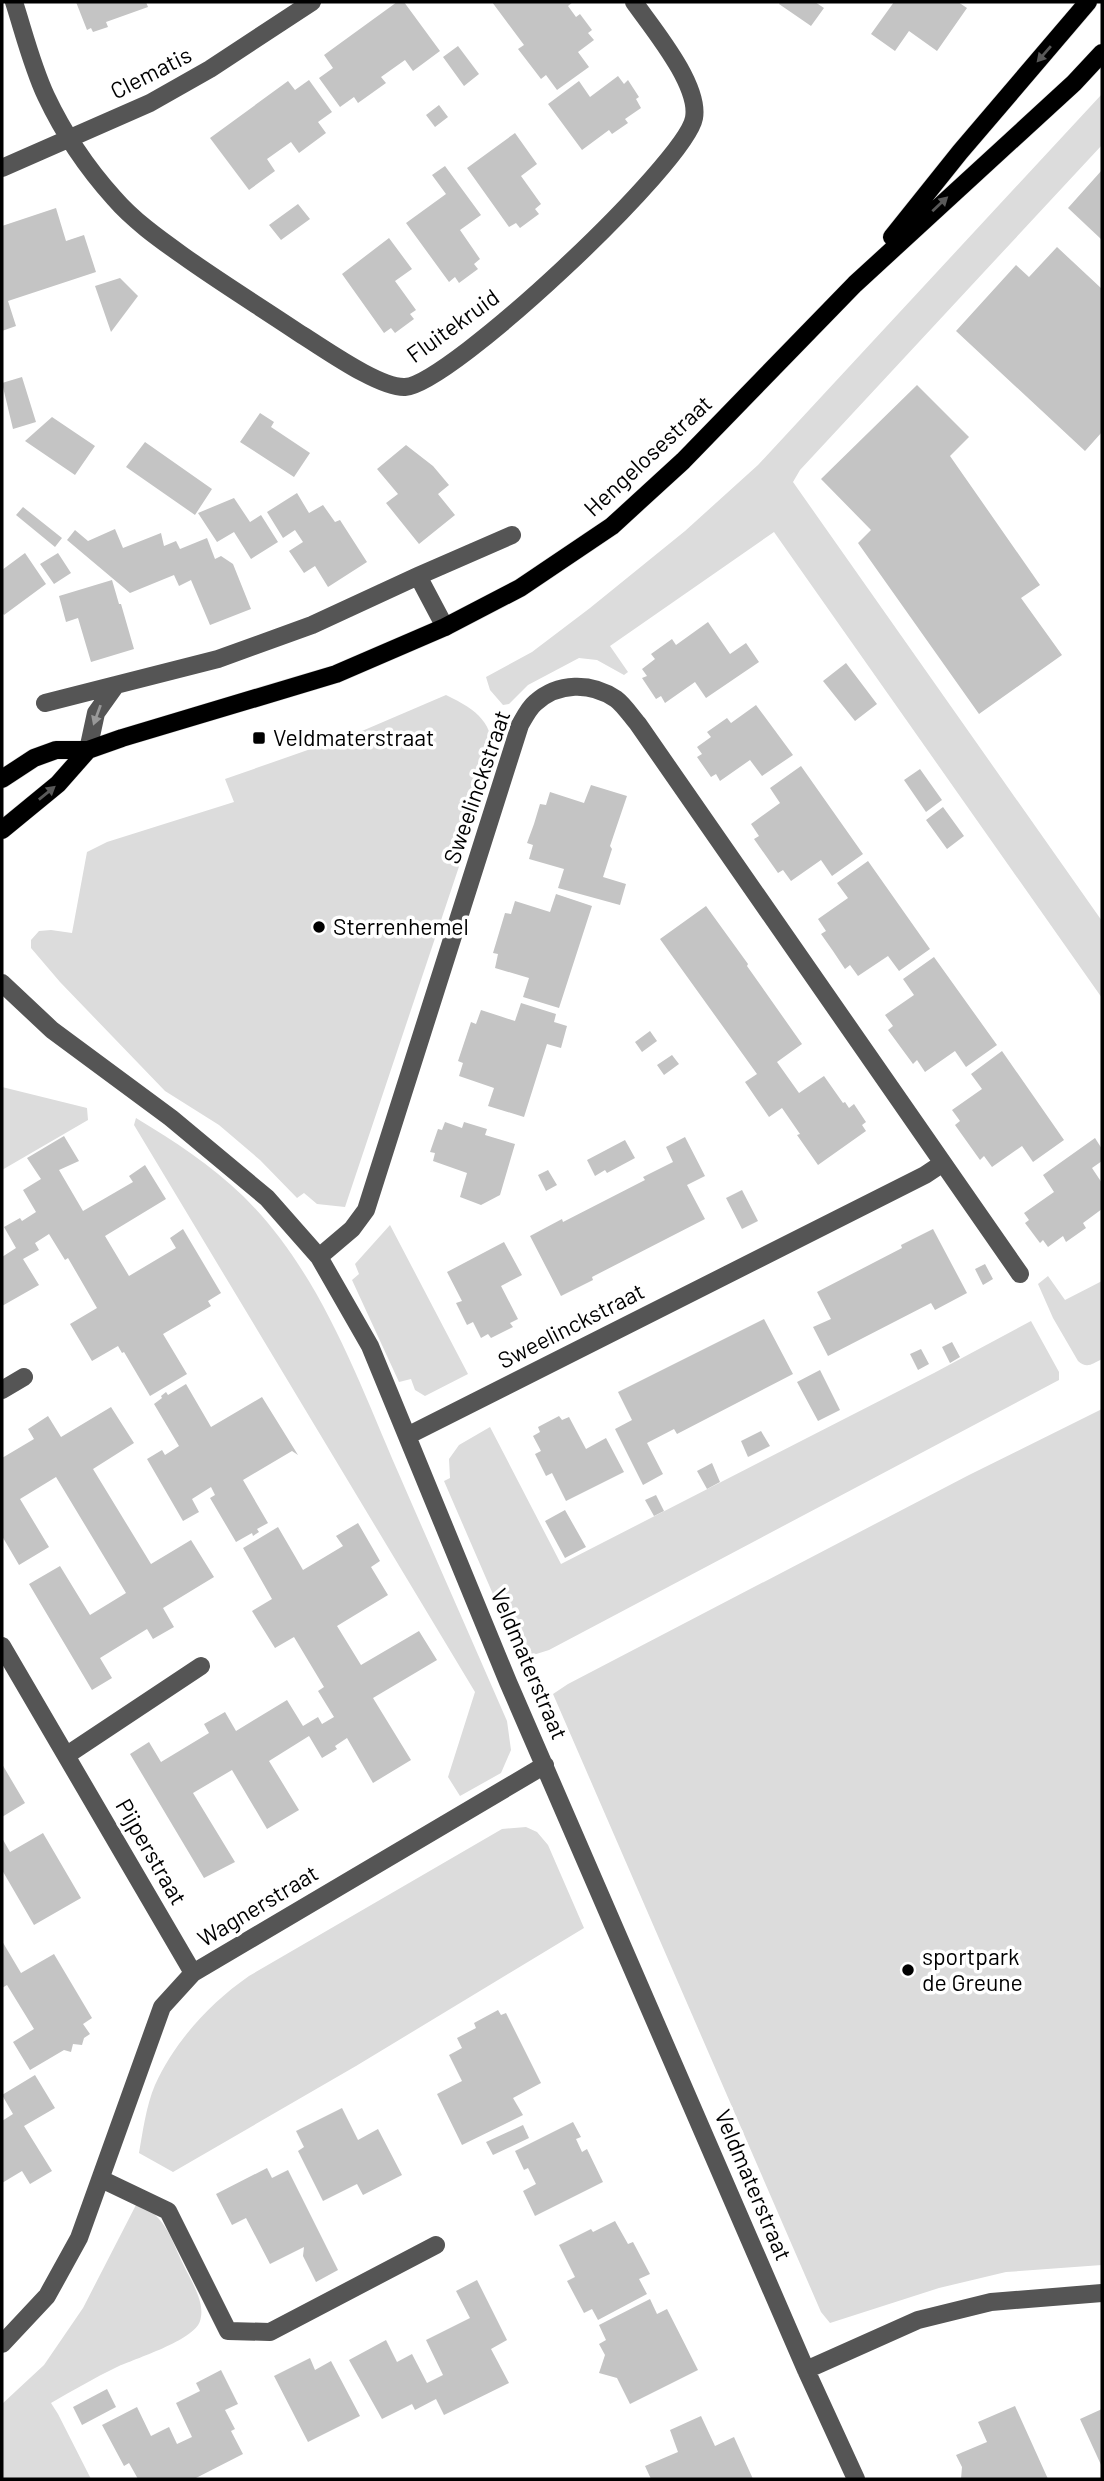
<svg xmlns="http://www.w3.org/2000/svg" width="1104" height="2481" font-family="Barlow,sans-serif">
<style>
.green{fill:#dcdcdc}
.building{fill:#c4c4c4}
.lines{fill:none;stroke-linecap:round;stroke-linejoin:round}
.major-casing{stroke:#dbdbdb;stroke-width:19}
.minor{stroke:#555;stroke-width:18}
.major{stroke:#000;stroke-width:18}
.oneway{fill:#595959}
.oneway2{fill:#999}
.poi-dot{fill:#000;stroke:#fff;stroke-width:2.5}
.labels{text-anchor:middle;stroke-width:7;stroke-linejoin:round;paint-order:stroke}
.street-label{font-size:23px;fill:#000;stroke:#fff}
.poi-label{font-size:23px;fill:#000;stroke:#fff;text-anchor:start}
</style>
<rect width="100%" height="100%" fill="#fff"/>
<path class="green" d="M1102,94V145L800,470L793,482L1102,921V998L774,532L610,646L628,672L624,675L597,660L579,658L528,685L509,704L503,705L490,690L486,677L532,652L590,608L685,531L758,465Z
M446,695C481,712 495,724 493,765L345,1207L317,1204L304,1193L297,1198L260,1160L219,1125L165,1091L60,982L31,948V940L39,931L51,930L72,933L87,852L107,842L234,802L225,779L362,731Z
M2,1087L87,1108L88,1120L2,1170Z
M136,1118C174,1141 211,1165 243,1196C320,1272 356,1375 398,1472C434,1555 471,1638 507,1721L511,1750L501,1773L460,1796L448,1777L475,1692L134,1125Z
M390,1225L468,1374L425,1396L415,1390L411,1379L399,1382L352,1280L359,1274L355,1264Z
M1048,1276L1065,1300L1102,1281V1359C1092,1364 1087,1369 1078,1361L1053,1318L1038,1284Z
M1031,1321L1059,1372V1380L549,1650L530,1656L518,1652L444,1481L450,1478L449,1459L459,1445L490,1427L561,1564L934,1373Z
M1102,1409V2265L1006,2272L939,2288L830,2323L821,2312L553,1694L568,1684L969,1475Z
M526,1827L537,1832L548,1845L584,1928L356,2066L173,2172L139,2153C143,2131 146,2106 155,2085C175,2041 210,2003 249,1976L502,1829Z
M137,2203C167,2217 170,2238 184,2266C191,2281 206,2303 200,2321C195,2340 134,2359 117,2367C94,2378 72,2391 51,2403L58,2414L91,2479H2V2404L44,2365L83,2308Z"/>
<path class="building" d="M76,2H146L148,7L106,22L108,27L93,32L91,28L87,30Z
M397,2H404L440,51L413,71L405,60L381,77L386,83L358,103L354,97L340,107L319,78L333,68L324,55Z
M492,2H573L568,6L576,17L580,14L592,30L588,33L594,40L578,52L589,67L557,90L546,75L541,79L518,49L524,45Z
M780,2H815L824,8L811,26L779,4Z
M894,2H958L967,8L937,51L909,31L895,51L871,34Z
M458,46L479,74L464,86L443,57Z
M618,76L624,84L628,80L639,97L636,99L641,108L625,119L628,123L612,134L609,130L582,150L548,104L579,81L590,97Z
M309,80L332,112L318,122L326,133L299,153L291,142L267,159L275,171L249,190L210,138L288,81L295,90Z
M439,105L448,117L435,127L426,115Z
M515,133L537,164L521,176L541,204L535,209L539,214L520,228L516,223L509,227L467,168Z
M445,166L481,215L460,230L480,259L474,264L478,269L459,283L455,277L449,282L406,223L446,194L432,175Z
M1102,170V240L1068,208Z
M298,204L310,219L281,240L269,225Z
M56,208L66,241L84,235L96,272L8,301L16,326L2,331V226Z
M389,238L412,269L395,281L416,310L410,314L414,319L395,333L391,328L384,333L342,274Z
M1057,247L1102,289V432L1085,451L956,331L1016,265L1029,277Z
M120,278L138,296L111,332L95,286Z
M22,377L36,422L13,429L2,383Z
M917,385L969,437L950,456L1040,585L1021,598L1062,655L979,714L858,543L871,530L821,479Z
M260,413L274,422L271,427L310,453L294,477L240,442Z
M52,417L95,446L75,475L25,441Z
M145,442L212,489L195,515L126,467Z
M406,445L433,466L449,485L438,494L455,515L419,544L386,503L398,494L377,469Z
M297,493L309,513L323,505L335,522L340,520L367,562L328,587L315,566L304,573L289,551L303,542L295,530L283,538L267,512Z
M234,498L250,522L261,515L278,542L251,559L234,532L217,542L198,513Z
M23,507L62,538L55,547L16,515Z
M115,529L123,548L161,533L164,546L176,541L180,549L207,538L215,559L221,556L233,564L251,609L210,625L191,580L179,586L174,575L130,593L67,540L75,530L88,541Z
M25,553L46,584L4,615L2,612V570Z
M58,553L71,573L54,584L40,564Z
M112,580L119,604H121L134,649L91,662L78,618L66,622L59,596Z
M708,622L730,654L746,643L759,662L706,698L695,682L665,703L661,696L656,699L642,678L647,676L642,669L655,659L651,654L672,639L676,645Z
M846,663L877,704L855,721L823,681Z
M756,705L793,755L762,776L750,760L720,781L716,774L711,777L697,757L702,754L697,747L711,737L707,732L727,718L731,723Z
M801,766L863,854L832,876L821,860L791,881L783,870L778,873L754,839L759,836L751,824L780,803L770,788Z
M920,769L942,800L926,812L904,780Z
M591,785L627,796L610,846L612,849L603,877L626,884L620,905L558,888L564,869L529,859L533,845L527,843L534,824L540,804L546,805L550,792L584,803Z
M943,807L964,836L947,849L926,820Z
M868,861L930,949L899,971L888,956L858,976L850,965L845,969L833,951L821,934L826,931L818,919L848,898L837,883Z
M556,894L592,906L559,1008L523,997L529,978L495,968L498,954L493,953L505,913L511,914L515,901L550,912Z
M706,906L748,964L747,966L802,1044L777,1062L799,1093L824,1076L843,1103L845,1102L849,1108L854,1104L866,1122L862,1125L866,1131L818,1165L797,1135L800,1134L782,1108L769,1117L745,1082L757,1074L660,939Z
M934,957L997,1045L966,1067L955,1051L925,1072L917,1060L913,1064L888,1030L893,1026L885,1015L914,995L903,979Z
M521,1003L556,1014L554,1022L567,1026L561,1048L547,1044L524,1117L488,1106L494,1088L459,1076L463,1063L458,1061L471,1022L476,1024L481,1010L515,1021Z
M650,1031L657,1041L642,1052L635,1042Z
M1002,1051L1064,1140L1033,1162L1022,1146L992,1167L984,1156L980,1160L955,1125L960,1121L952,1110L982,1089L971,1074Z
M672,1055L679,1064L664,1075L657,1065Z
M445,1122L462,1128L464,1122L487,1129L485,1135L515,1144L500,1195L481,1205L460,1197L467,1173L433,1161L435,1153L430,1152L438,1129L442,1130Z
M64,1136L79,1161L59,1170L83,1211L133,1182L129,1176L145,1165L166,1199L105,1236L129,1276L176,1248L170,1238L183,1229L221,1293L208,1301L211,1306L163,1334L187,1374L150,1396L124,1352L122,1353L118,1346L92,1361L70,1324L97,1308L68,1258L65,1260L49,1234L35,1243L39,1250L23,1259L39,1285L2,1306V1257L16,1248L4,1227L20,1218L22,1221L36,1212L23,1190L41,1179L27,1158Z
M685,1137L705,1176L687,1185L705,1219L592,1277L593,1280L561,1296L530,1236L562,1219L563,1222L645,1180L643,1177L673,1162L666,1147Z
M1095,1138L1102,1149V1161L1092,1168L1102,1183V1209L1083,1223L1086,1228L1066,1242L1063,1236L1048,1247L1043,1240L1040,1243L1025,1223L1029,1220L1024,1213L1054,1192L1043,1175Z
M625,1140L635,1158L607,1173L605,1170L595,1176L587,1160Z
M548,1170L557,1185L546,1191L538,1175Z
M742,1190L758,1221L742,1229L726,1198Z
M933,1229L967,1293L935,1310L931,1303L828,1356L813,1327L831,1319L817,1292L902,1248L901,1245Z
M504,1242L522,1275L501,1286L518,1319L510,1323L513,1327L491,1338L488,1334L481,1338L473,1322L467,1325L456,1303L462,1301L447,1272Z
M985,1264L993,1279L983,1285L975,1269Z
M764,1319L793,1374L677,1434L674,1429L647,1443L663,1474L643,1485L615,1429L632,1420L618,1392Z
M952,1342L960,1357L950,1363L942,1347Z
M921,1349L929,1364L918,1370L910,1354Z
M820,1370L840,1410L818,1421L797,1382Z
M186,1384L211,1427L262,1397L298,1455L292,1451L243,1480L268,1523L257,1529L259,1532L253,1536L252,1533L236,1542L210,1498L215,1495L211,1487L192,1499L199,1512L183,1521L147,1459L162,1450L165,1455L179,1446L154,1404L162,1398L161,1396L166,1392L168,1395Z
M111,1407L134,1443L93,1469L151,1564L191,1540L214,1577L163,1608L174,1627L153,1639L147,1629L100,1658L112,1678L92,1690L29,1584L60,1566L90,1615L126,1593L56,1477L20,1499L49,1547L19,1565L2,1536V1458L34,1439L28,1429L48,1416L61,1437Z
M559,1416L562,1420L569,1417L586,1449L606,1438L624,1472L566,1501L552,1473L546,1476L535,1454L541,1451L533,1436L540,1432L538,1427Z
M761,1431L770,1446L748,1457L741,1441Z
M712,1463L720,1482L707,1489L697,1471Z
M656,1495L664,1511L654,1516L645,1500Z
M565,1510L586,1547L565,1558L545,1521Z
M358,1523L380,1561L371,1567L388,1595L337,1626L361,1665L419,1631L437,1660L373,1698L411,1760L373,1783L347,1738L335,1746L337,1749L322,1758L309,1736L269,1761L299,1810L267,1829L232,1770L193,1793L235,1862L204,1878L130,1754L149,1742L161,1762L209,1733L204,1724L225,1712L236,1731L287,1700L303,1726L318,1717L322,1724L334,1717L318,1691L324,1687L294,1637L275,1648L252,1611L272,1599L243,1548L278,1527L303,1570L343,1546L336,1536Z
M2,1764L25,1803L2,1817Z
M43,1833L81,1898L34,1925L2,1870V1838L10,1852Z
M2,1941L21,1973L54,1954L92,2018L83,2024L90,2034L84,2038L82,2045L73,2044L71,2052L64,2050L30,2070L13,2042L34,2029L7,1985L2,1988Z
M498,2010L501,2015L506,2013L541,2083L513,2098L523,2115L462,2145L437,2094L462,2081L449,2055L462,2048L457,2038L476,2028L474,2023Z
M35,2075L55,2108L24,2126L52,2171L30,2184L22,2171L2,2183V2121L13,2114L2,2095Z
M342,2108L358,2140L378,2129L402,2175L363,2195L357,2184L323,2201L298,2151L304,2147L296,2131Z
M573,2122L581,2137L576,2139L582,2152L587,2149L603,2182L535,2216L523,2191L536,2184L528,2168L524,2170L515,2151Z
M523,2125L529,2138L493,2155L486,2142Z
M267,2168L272,2178L288,2170L338,2270L316,2282L303,2256L304,2247L270,2264L246,2218L232,2225L216,2194Z
M615,2221L628,2244L633,2242L650,2274L639,2279L647,2294L598,2320L592,2309L584,2313L567,2281L575,2277L559,2245L591,2229L593,2232Z
M477,2280L507,2340L491,2349L509,2383L444,2415L436,2399L415,2410L412,2404L382,2419L349,2360L386,2340L397,2362L412,2354L427,2383L443,2375L426,2340L470,2318L456,2291Z
M650,2299L657,2314L667,2309L698,2370L630,2404L617,2378L599,2373L605,2355L599,2344L606,2340L599,2325Z
M310,2358L315,2370L331,2361L360,2416L308,2442L274,2376Z
M221,2370L238,2404L225,2410L235,2429L231,2431L243,2454L194,2479H138L129,2463L124,2466L102,2425L137,2407L151,2436L169,2427L177,2444L192,2437L176,2403L200,2391L196,2383Z
M107,2389L116,2407L82,2425L73,2407Z
M1015,2406L1048,2479H961L962,2467L956,2455L987,2442L978,2422Z
M1102,2409V2467L1080,2419Z
M701,2416L715,2446L734,2437L753,2479H651L645,2466L678,2452L670,2430Z"/>
<g class="lines">
<g class="major-casing">
<path id="major" d="M892,237L960,152L1088,2
M2,779L34,758L56,750H88L122,738L336,674L445,627L520,588L612,526L683,461L855,284L1074,83L1102,53
M2,830L58,784L88,750"/>
</g>
<path class="minor" d="M14,2C24,33 32,66 46,96C63,132 87,168 114,198C133,220 158,238 182,255C221,283 262,308 302,335C325,349 379,388 405,387C451,384 686,163 694,118C700,85 653,29 634,2
M2,168L150,103L210,69L312,2
M418,576L445,627
M45,703L218,659L312,625L418,576L512,535
M88,750L96,713L116,685
M2,983L52,1030L171,1118L267,1198L319,1257L370,1346L508,1682L806,2370L856,2479
M319,1257L352,1229L366,1210L520,725C524,718 529,708 535,703C558,682 591,682 616,699C624,705 631,716 638,724L1020,1274
M2,1390L24,1377
M407,1436L925,1175L943,1163
M2,1646L193,1973
M67,1755L201,1666
M101,2179L168,2211L228,2331L270,2332L436,2245
M2,2344L47,2296L79,2238L162,2007L193,1973L545,1765
M806,2370L918,2320L991,2302L1102,2293"/>
<use href="#major" class="major"/>
</g>
<defs><path id="oneway-solid" d="M-6-.8H1V-3.2L6.5 0L1 3.2V.8H-6Z" transform="scale(1.75)"/></defs>
<g class="oneway">
<use href="#oneway-solid" transform="translate(1044 54) rotate(131)"/>
<use href="#oneway-solid" transform="translate(940 204) rotate(-43)"/>
<use href="#oneway-solid" transform="translate(47 793) rotate(-39)"/>
</g>
<use class="oneway2" href="#oneway-solid" transform="translate(97 715) rotate(110)"/>
<g class="poi-dot">
<rect x="252" y="731" width="14" height="14" rx="3.5"/>
<circle cx="319" cy="927" r="7"/>
<circle cx="908" cy="1970" r="7"/>
</g>
<g class="labels">
<g class="street-label">
<text transform="translate(151 73) rotate(-27)" y="8">Clematis</text>
<text transform="translate(453 326) rotate(-36)" y="8">Fluitekruid</text>
<text transform="translate(648 456) rotate(-43)" y="8">Hengelosestraat</text>
<text transform="translate(477 787) rotate(-71)" y="8">Sweelinckstraat</text>
<text transform="translate(571 1326) rotate(-27)" y="8">Sweelinckstraat</text>
<text transform="translate(529 1664) rotate(67)" y="8">Veldmaterstraat</text>
<text transform="translate(151 1852) rotate(60)" y="8">Pijperstraat</text>
<text transform="translate(258 1906) rotate(-31)" y="8">Wagnerstraat</text>
<text transform="translate(753 2185) rotate(67)" y="8">Veldmaterstraat</text>
</g>
<g class="poi-label">
<text x="273" y="746">Veldmaterstraat</text>
<text x="333" y="935">Sterrenhemel</text>
<text x="922" y="1965">sportpark<tspan x="922" dy="26">de Greune</tspan></text>
</g>
</g>
<rect width="1104" height="2481" fill="none" stroke="#000000" stroke-width="7"/>
</svg>
